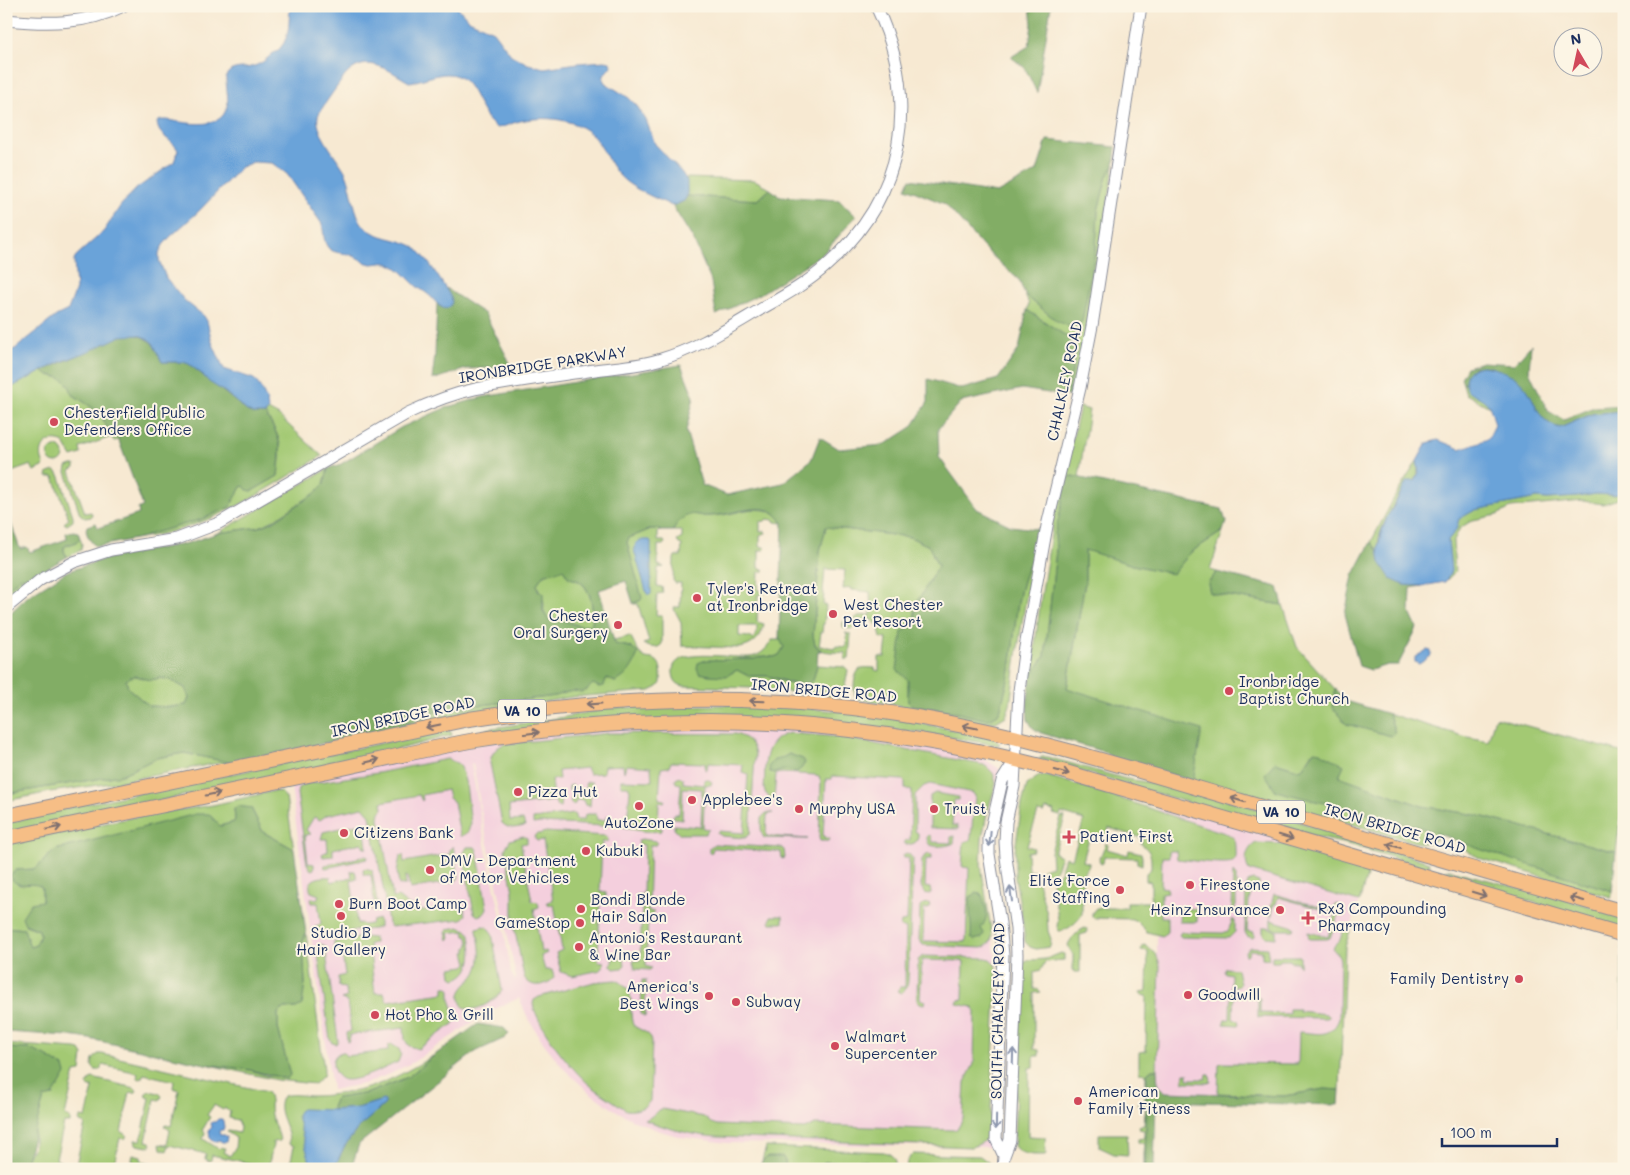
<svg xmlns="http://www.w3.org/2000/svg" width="1630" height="1175" font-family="Mali,sans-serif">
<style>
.built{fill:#f4cfdd;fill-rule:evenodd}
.green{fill:#a3c973;stroke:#5f7c68;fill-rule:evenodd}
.forest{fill:#82ad65;stroke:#4e6e62;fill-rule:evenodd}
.water{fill:#6aa3d9;stroke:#42699c}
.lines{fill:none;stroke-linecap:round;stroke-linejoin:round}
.tertiary-casing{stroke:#898c98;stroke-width:13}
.primary-casing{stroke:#898c98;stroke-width:16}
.tertiary{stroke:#fff;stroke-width:11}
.primary{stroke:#f6be86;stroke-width:14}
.oneway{stroke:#7e6f70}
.oneway2{stroke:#8d97ae}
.poi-dot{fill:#d1495b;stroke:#fcf5e5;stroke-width:2}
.labels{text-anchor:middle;stroke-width:4;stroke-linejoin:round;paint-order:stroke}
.shield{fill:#fcf5e5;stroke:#5e6a86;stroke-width:1}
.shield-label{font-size:14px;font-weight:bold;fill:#1b2f5e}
.street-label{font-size:15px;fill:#1b2f5e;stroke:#fcf5e5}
.poi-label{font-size:15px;fill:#1b2f5e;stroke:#fcf5e5;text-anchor:start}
</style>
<rect width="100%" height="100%" fill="#fcf5e5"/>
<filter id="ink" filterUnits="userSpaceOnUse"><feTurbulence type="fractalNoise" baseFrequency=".02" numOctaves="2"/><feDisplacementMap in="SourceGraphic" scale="10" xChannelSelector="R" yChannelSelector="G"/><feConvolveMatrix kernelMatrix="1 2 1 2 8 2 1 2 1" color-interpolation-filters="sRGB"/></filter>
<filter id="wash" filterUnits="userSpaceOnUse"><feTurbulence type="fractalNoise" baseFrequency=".0096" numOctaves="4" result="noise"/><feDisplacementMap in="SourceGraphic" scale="20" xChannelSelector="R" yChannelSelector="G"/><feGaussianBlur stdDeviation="1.12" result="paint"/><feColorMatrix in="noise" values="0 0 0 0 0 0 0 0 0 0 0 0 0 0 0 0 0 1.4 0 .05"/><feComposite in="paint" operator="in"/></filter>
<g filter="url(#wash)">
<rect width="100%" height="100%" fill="#f7e9d2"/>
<path class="built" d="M762,723L969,749L1000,769L988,812L983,840L981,867L997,966L989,1147L728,1143L681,1137L657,1130L633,1120L610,1107L589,1092L564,1069L542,1041L527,1016L519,998L488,1012L415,1061L394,1072L367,1083L332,1090L290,779L565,729ZM471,763L473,764L484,826L501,902L516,978L515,980L511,973L504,930L486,849Z
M1159,801L1371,862L1345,947L1339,1105L1155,1101Z"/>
<path class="green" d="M1114,166L1087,334L1074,397L1068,396L1076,347L1069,338L1027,310L1029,304L1025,295L1057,321L1096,247L1098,211L1107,176Z
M686,178L755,180L770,189L758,200L687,196Z
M43,371C55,382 67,371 72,394L100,413L106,426L116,433L119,440L114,441L111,437L80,448L81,454L72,457L64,443C47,435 36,449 44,465L43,467L34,471L31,465L6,474V390Z
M1463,384H1466C1471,398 1485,395 1491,408L1466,394Z
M1080,407L1089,410L1079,477L1072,476L1055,534L1056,550L1045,656L1031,676L1041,598L1053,522Z
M268,410L279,416L322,456C265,490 214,527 145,537L150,534L200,520L230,507L241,487L244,486L252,491L278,476C282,446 283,440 265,414Z
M48 455a8 8 0 1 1 16 0a8 8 0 1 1-16 0Z
M1417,461C1421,487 1410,480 1398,496C1396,500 1395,504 1393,507C1386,519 1375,537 1379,552L1371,542L1394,498Z
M72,465H75V468L70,471L85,513L91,512L92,514L91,517L85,518L80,514L66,472L67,467Z
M328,469L324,484L314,494L272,521L259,527L218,533Z
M54,471L57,472L60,477L73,516V521L67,525L64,523L69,519L54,477H47L48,473Z
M1624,493V497L1603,504L1583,501L1511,508L1497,515L1473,520L1460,528L1453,542L1455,572L1445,582L1451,571L1448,540L1456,530L1459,519L1475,510L1537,498L1547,499L1577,497L1596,494L1612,495Z
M751,509C767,510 774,509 783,523L775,522L774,520L767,519L765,521L760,522V531H765L766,533L760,535V546L766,548L764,550H759V568L764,569L765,571L759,572L758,590L764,591L765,593L758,595L757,622L764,624C762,637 753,646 740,648L682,646L681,622L674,609L675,607H680L681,583H675L673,580L674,559L675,556H681L682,545L679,544L677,541L682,538V531H673C676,524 681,517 689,515C695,513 702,517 709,516C723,516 737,512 751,509ZM739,626H757V631L753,640L749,637L739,636Z
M826,527L910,537L929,546L938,566L916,604L908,680V702L911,705L950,711L983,719L998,714L1001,708C1004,693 1010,677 1011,662C1015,635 1015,607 1023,581C1028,564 1038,547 1036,529L1044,530L1039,551L1030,574L1018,648L1010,705L1006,716L996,722L975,723L913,711L895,704L857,699C852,693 853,671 862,668C866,667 871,668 875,668V670L879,671V657H885L887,639L881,638C879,628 879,622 868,619L857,622L852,629L843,628V622L850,623L858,616L871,615L870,592L852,590V588L843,589L845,570L825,569L823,592H824L823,605H826L824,624H823L822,632H821L819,646L835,648V646L846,647L847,634L845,633L851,634L849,659H845V653C828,651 816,655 813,636L820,551Z
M651,529H657L661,531L658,532V541H664L665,543L663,545H658V565L664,567L658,568L657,586L662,587L663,593L657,594L656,615H661L662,617V644C657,650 649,647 643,644L649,642L638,604H633V603L640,601L627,542L629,538Z
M1223,531L1210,570L1217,572L1208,583L1210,593L1283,605L1297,647L1335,689L1332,707L1395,733L1389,714L1463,736L1488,741L1495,717L1624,753V788L1616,852L1476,815L1422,806L1338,776L1313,752L1301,770L1275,762L1420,827L1440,834C1432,847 1418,843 1406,840L1256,796L1231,792L1193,781L1067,689L1085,582V549L1133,565L1173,574L1191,552Z
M80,538L82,544L81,550L67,557L64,551V547C71,543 74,545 80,538Z
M563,569L569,578C591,581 594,606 592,624C579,627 580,626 568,622C563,619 554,620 548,619C540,607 546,609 543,599C542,594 538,590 537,584L543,575Z
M35,575L6,598V590L20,578Z
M630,636C635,642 636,652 644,657C647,659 648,658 652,659C663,661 661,674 661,683L658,687L650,691L572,697L400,727L441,710L556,696L571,691L587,690L593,684L605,682L607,678L615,682L630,647L615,644L614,640Z
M779,638L784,647L779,655L774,657L764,656L754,659H739L726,676L737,670L748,676H768L790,684L813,680L817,665L845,667L848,670L844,692L842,695L836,697L753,688L686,686C681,686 676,684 674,678C663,641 738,662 755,656C763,653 768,647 772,640H779Z
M136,676L150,680L160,678L170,680L185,688L189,698L186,705L170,707L149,706L128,688L126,680L130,677Z
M759,704L881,715L994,738L1000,744L997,745L918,732L790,720L485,732L487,729L565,717L609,708Z
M446,730L451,732L452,735L381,754L6,833V823L85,804Z
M609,733L735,734C747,737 754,744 755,756L750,834L745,838L722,836L717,833L718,831L744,833L748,774L742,772L743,765L708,763L707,769L705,770V763L671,762L669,767L661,768L659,799L665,800L664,802H659L658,827L663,829L661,831C651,833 626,830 618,824L620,821L627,822L630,790L628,786H621V780L652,781L651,767L626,765L624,772L623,765L604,766L603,773L589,774L586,768L558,771L559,779L552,780L554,799H561L560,807H557L555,801L509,806L510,821L523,820L525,826C515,828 509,830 502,823L490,763C491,754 495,748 504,744Z
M789,733L839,737L984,765L988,768L993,773L995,779L996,784L987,813L982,839L981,865L992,936C991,942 988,946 982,948L923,945L919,940L920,907L923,904L929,903L930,907L928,909H924L923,941L966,942L969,868L963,867L962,866L964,842L970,840L971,837L975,796L973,793L930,784L924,786L915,795V831L918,833C919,843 913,845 905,844L904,841L910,840L912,791L905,789V782L903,780L832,776V779H826L823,836L829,839L828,841H820L819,838L821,783L819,776L816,775L782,773L776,774L774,800L773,801L766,794L764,789C766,765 761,741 789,733Z
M184,753L232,763L213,764L112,783L50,792L6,801V794L121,775L157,758Z
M1042,757H1047L1126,779L1193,789L1429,862L1430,865L1427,867L1421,866L1352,845L1282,830L1039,759Z
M447,759L457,763L461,767L466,785L471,823L468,832L462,836H460L454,802L449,798L447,790L422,795L423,800L422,801L419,795L382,802L383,809L380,812L379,818L393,898L398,897L408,905L420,908L421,911L460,906L464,908L466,915L462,919L391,927L388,924L384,893L370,815L363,807L327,815L320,820L314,817L306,830L311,834L305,835L308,863L314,864V869L311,870L307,864L297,793L299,788L305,784L378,773Z
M1039,776H1047C1108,793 1167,815 1228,834C1235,838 1236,841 1236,849C1236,853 1237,858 1234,861C1230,866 1187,860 1177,859L1176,851H1169V857H1162L1161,887L1167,888L1168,892L1161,893V917H1167V932L1162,936L1147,932L1136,921L1132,919L1094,918L1092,916V913L1096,908H1127V902H1151V882L1146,881V873L1151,869C1151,856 1152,852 1141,844L1142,838L1109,828L1107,834L1099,835L1096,839L1089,838L1083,861L1089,863V865L1082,875V914C1079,921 1066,932 1059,931L1057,927L1058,919L1052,881L1059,875L1065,857L1072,859L1084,820L1061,813L1060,816L1053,814L1054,811L1046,809L1044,813L1038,812L1027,846L1034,848L1033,851L1027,852L1028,871H1035L1047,914L1048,931L1051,939L1050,947L1036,949L1030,947L1025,942L1022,916L1015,878V850L1022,804L1027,785Z
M679,777L683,778V783L704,785V780L707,779L712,782L711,785H705L703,828L709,829L705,834H679L674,829V825L701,827L702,789L683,788L682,819L674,818L673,817L674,814H679L681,784L676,783L675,780Z
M587,782H592L590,806L585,805L583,800H576L575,804L572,805L570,800L575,798L574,792L569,791V786L573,785L574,790L586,789L585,784Z
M274,791L281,792L286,798L294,849L263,832L251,808L234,809L235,820L234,822L220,826L209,815L55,850L35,869L16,870L19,885L36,884L42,887V901L25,925L39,930L40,935L36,945L30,947L24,929L6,927V844L144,815L213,805Z
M935,793L959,797V800H954L952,825L958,826V829L930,828V796Z
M766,813H773L767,815L766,836L808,839L764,838L761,832V818Z
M574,814L575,816L576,820H584L585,815L586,814H596L597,820H605L607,816L608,824L604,826L540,823L533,824V819Z
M1061,817H1065L1054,853L1061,856L1056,869L1051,876L1046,875L1042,869L1052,866L1051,852Z
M357,824C366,827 366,839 367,848H364L362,843L333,849V856L323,857L322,854L328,851L327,839H321L323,832Z
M546,832L606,836L608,839L607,842H602L600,891L606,892V897L600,898L598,961L604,962L603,967L601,970L572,976L561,972L556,953L562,950L554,904L549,905L547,902L553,900L543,840L537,841L534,837L535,835Z
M928,835L931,836L932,842L951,843V837L955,836L954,843C950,846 933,848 929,844C927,842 927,839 927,836Z
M523,836L527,838V843L521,844L532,901L538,902L539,907L534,909L541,952L546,951L547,953L541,956L545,970H552L554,977L552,980C543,987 530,988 524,977L513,921V892L505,849L510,840Z
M641,839L656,841L658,843L656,845H650L648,911L654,912L653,915L648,916L646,966L652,968L650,970L635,969L633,961L640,960L642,903L636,901V895L643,894L644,845L639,844L638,841Z
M1457,840L1612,891L1611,897L1482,859L1468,852Z
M1106,843L1108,845L1107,849L1128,855L1129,850L1141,853L1142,857V865L1137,863V858L1104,857L1103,863L1101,864L1099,860Z
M1256,843L1282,844L1369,870L1359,902L1249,870C1243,860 1247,848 1256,843Z
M714,844L782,848L784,850L785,858L782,859L781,852L713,848L712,852L709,853V848Z
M453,846L459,877L456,881L410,889L407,876L405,877L406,885H399L397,872L400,856L403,855L404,862L450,854V849Z
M467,847H475L477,850L487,908L485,913L478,916L474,913L463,854Z
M906,853L909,854L913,859L908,981L907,988L901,993L897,991L900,987H905L906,929L900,927L901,922L907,921L909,858H904L903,855Z
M928,854L932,855L931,859H926L925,887L930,888L931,893L929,894L925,893L921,887L922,859Z
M366,856L368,857L367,859L326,868L324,867L325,865Z
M365,868L372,870L378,909L377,910H370L375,908L371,875H364L363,870Z
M1446,870H1450L1624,915V930L1444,875L1443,872Z
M351,871H355L357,878L351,880L357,924L361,923L363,925L371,924L372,921L378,919L379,920V927L374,929L320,934L315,927L321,924L318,903H312L311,899L313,898L317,899L319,895L311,892C305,879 320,876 330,877L331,882L352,877Z
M1233,872L1236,876V906L1234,910H1232Z
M1253,880L1259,882V888L1253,886L1249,901L1247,931L1254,932V937L1252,938L1247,936L1245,932L1246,888L1248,882Z
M1274,894L1333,911L1336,904L1340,905L1341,908L1330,938L1327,939H1309L1308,932L1328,937L1335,913L1278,897L1276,904H1274L1271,920L1294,927L1293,930H1276L1271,927V906Z
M1180,908L1197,909V922H1179Z
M771,916H783V923H771L770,922Z
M1233,919L1235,921V932L1229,938L1181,937L1179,935L1181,932L1223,933L1228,931Z
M483,926L487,927L492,933L502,990C497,1001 463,1022 460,999C458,988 471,982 476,973C483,959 480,945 477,930V928Z
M459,927C460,928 466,929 467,930C470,932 470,937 471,941C473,955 472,975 455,979L452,977L451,968L465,966L468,963L465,952H467V947L469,945L468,937L465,936L464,931L449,933L450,938L448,940L446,931L448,929Z
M1263,927H1268L1276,931V938L1266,937L1263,934Z
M1085,928L1087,929V933L1080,935V972H1074L1073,970V955L1068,945C1070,939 1079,930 1085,928Z
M1343,930L1350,931L1345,947L1340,1090L1324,1089L1284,1096L1218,1093L1219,1064L1222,1063L1298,1064L1299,1032C1317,1033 1331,1039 1339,1019L1340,961L1339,956L1333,949L1334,946L1340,940Z
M306,933L324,1070L323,1076L314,1084L277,1080L205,1064L250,1070L268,1076L290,1075L278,1028V1013L284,1008H296L305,984L303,941Z
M364,937L374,938L375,943L369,944L375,993H384L387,1001L444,993V987H448L450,990V999L454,1011L455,1021L452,1025L418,1049L409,1046L405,1040L404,1028L349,1035V1041L347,1042L346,1033L351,1031L347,1001L341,999L347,997L345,988L339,987L338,977L345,975L341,947H334V942Z
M1622,943H1624V1169H1621Z
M320,944L325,946L338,1040L336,1044L332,1043L330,1040L317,947Z
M1144,945C1153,948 1158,956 1160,965L1157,1069H1152L1147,1073L1145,1169H1144V1144L1138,1142V1139L1144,1138V1130L1139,1129L1138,1127L1144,1125L1145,1108L1139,1105V1102L1145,1101L1146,1074L1139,1073V1052L1146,1051L1147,996L1142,995L1140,992L1147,991L1148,951L1141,950L1142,946Z
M1250,947L1267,948L1269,959L1262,958V951L1249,950L1248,955L1246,957L1245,951Z
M1061,953L1064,954V960L1045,962L1041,970L1034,972V989L1039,990L1041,992L1034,993V1049L1039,1050V1056H1034V1067L1029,1068L1028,1136L1045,1137L1046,1154L1045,1155C1034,1155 1021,1156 1014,1146L1020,970L1023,963L1030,960L1046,959Z
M923,956L987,958L995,964L997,969L990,1131C987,1141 981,1144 971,1147L717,1137C691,1135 669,1129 645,1120C653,1117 655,1111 662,1109L704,1117L711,1123L717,1125L804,1129L815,1125L954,1130L958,1128L963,1119L965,1082L974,1064L975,1012L973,1007L957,1004L958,1001L963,1000L964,961L922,960L920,999L926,1001L924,1004L920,1003L917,1000L918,960Z
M1272,956H1300V965H1298V962H1291L1290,960H1280L1279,962H1272Z
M613,958L624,959L625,965L622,968L614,969L611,966Z
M1225,968L1237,969L1240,984L1239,986L1234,987L1233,1019L1238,1020L1239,1024L1238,1025L1223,1024L1225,1020L1230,1019L1231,974L1226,973L1224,972Z
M616,980C639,990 627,1007 633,1025C640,1031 651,1032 652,1041L650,1101C644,1109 636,1111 626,1110C615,1102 602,1094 591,1086C572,1070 538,1028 533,1004L534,1000L539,997L594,982Z
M642,980H646L645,1017L641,1014Z
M1258,998H1260V1013L1289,1014V1009H1299V1011L1326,1014L1329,1017L1326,1018L1258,1017Z
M6,1044L76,1049L80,1050L83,1055L81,1071L75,1072L65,1116L70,1118V1123H64L56,1159L61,1162L59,1167L54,1166L52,1169H24L27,1157L34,1146V1132L44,1098L30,1049L6,1048Z
M391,1044L399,1049L401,1054L398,1062C385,1068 359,1081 345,1080C332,1078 327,1054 343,1052L346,1056L388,1051V1046Z
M98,1054H102L267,1092C272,1098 269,1107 271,1115C273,1124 279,1131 280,1141L273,1142V1145L269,1163L274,1165V1169H267V1167L212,1155L211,1160L209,1161L205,1159L206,1154L169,1145L167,1151L161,1149L160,1144L167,1145L170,1130L164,1126L166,1125L171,1126L179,1090L173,1088L174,1081L144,1074L141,1079L137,1078L138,1073L102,1065L100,1070H95L92,1066L93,1060ZM214,1105L223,1110L225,1108L230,1111L229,1118L237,1120L240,1127L239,1133L228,1131L227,1132L236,1138L235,1148L230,1156L223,1152L225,1149L221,1147L219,1149L203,1139L205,1133L203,1129L210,1117L207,1115Z
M436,1054L408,1077L368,1093L336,1098L332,1107L333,1110H318L297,1116L312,1169H289L294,1146L289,1144C290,1126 273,1112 283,1096C292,1093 304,1096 313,1096C321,1096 329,1095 337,1094C374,1091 405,1073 436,1054Z
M1184,1073H1188V1079H1206L1207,1074H1210L1211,1082L1208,1083L1185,1082L1183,1081Z
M92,1078L135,1088L137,1091L135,1093L130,1092L121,1132L127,1135L125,1139L120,1138L113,1169H75L85,1124L80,1122L79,1120L81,1117L86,1118L93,1088L88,1086L87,1084Z
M149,1091L159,1093L162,1096L160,1100L155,1099L146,1141L150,1142L151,1145L148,1147L137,1145L135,1142V1140H141L150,1098L146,1097L145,1094Z
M1099,1134H1127L1128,1155L1114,1154L1099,1147Z
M766,1147L884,1152C894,1155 896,1159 895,1169H786L785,1161H762Z
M133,1154L141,1156V1161L178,1169H134L136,1162L132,1160Z
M913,1154L980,1156L989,1163L992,1169H906L907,1161Z"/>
<path class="forest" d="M1030,6H1051L1037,93L1025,68L1011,57L1029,46L1032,24Z
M1047,140L1116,147L1114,166L1107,176L1098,211L1096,247L1082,322L1073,328L1057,321L1025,295L1019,280L986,250L945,204L906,188L910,179L997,193L1037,171Z
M770,189L780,196L839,200L856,216L824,253L760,294L716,315L711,281L693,239L672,205C679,204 683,203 687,196L758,200Z
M444,287L485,314L512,367L466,369L432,380L435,355L437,303L440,307H449C454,300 449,294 444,287Z
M1027,310L1069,338L1076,347L1068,396L1022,389L961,402L938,429L939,457L977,509L1011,526L1036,529C1038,547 1028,564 1023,581C1015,607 1015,635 1011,662C1010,677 1004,693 1001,708L998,714L990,719H983L950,711L911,705L908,702V680L897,670L902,632L914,624L916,604L938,566L929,546L910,537L826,527L820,551L813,635L815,645L821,651H818L817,665L813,681C793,689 786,679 767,676C752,675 752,679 737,670L726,676L709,675L699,673L697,668L698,663L706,660L754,659L764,656L774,657L779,655L784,647L779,638L783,523C779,518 775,512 769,510C750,505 728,516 708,516C702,517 695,513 689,515C681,518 676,524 673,531H661L657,529H651L629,538L627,542L642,598L640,601L633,603L626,581L599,590L615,644L630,647L638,653C635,665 626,678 615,682L607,678L605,682L604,686L599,687L593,684C579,698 582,689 569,692C565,692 560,695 556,696L441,710L400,727L232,763L184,753L157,758L121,775L6,794V617L28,596L66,572L104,559L188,543L218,533L259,527L272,522L314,494L324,484L328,469L334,466L336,467L402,427L445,408L483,397L681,365L694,397L686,431L702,485L727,495L783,483L811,460L820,437L839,449L884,445L912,427L928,402V379L962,389L998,379L1019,349ZM563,569L569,578C591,580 594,606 592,624C579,627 580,626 568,622C563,619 554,620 548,619L543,611V593L538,590L537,584L543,575ZM136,676L150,680L160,678L170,680L185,688L189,698L186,705L170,707L149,706L128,688L126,680L130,677Z
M128,334C141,335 151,338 157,351C159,355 160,359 162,362H183L189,364L247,411L253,414H265C283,441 281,445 278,476L252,491L247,490L244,486L241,487L230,507L200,520L150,534L145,537L100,546H95C90,541 84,532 87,526L96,523L98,528L139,514L138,509L143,506L116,433L106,426L100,413L72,394C68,378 59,377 45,374L43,371L121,336Z
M1531,345L1529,371L1548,411L1564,420L1594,407L1624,405V411L1592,414L1560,428C1539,422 1538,408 1528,392C1525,386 1500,370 1493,368C1487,365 1480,366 1474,367L1465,382L1466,384H1463L1461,378L1467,367L1482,362L1514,364Z
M1072,476L1222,509L1226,522L1223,531L1191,552L1173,574L1133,565L1085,550V582L1067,688L1202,730L1193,781L1112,758L1104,752L1041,733L1033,728L1028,720L1027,705L1031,676L1045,656L1056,550L1055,534L1068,477Z
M6,509L20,549L27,547L30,552L67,539L66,533L73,531L78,532L80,538C73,546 71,542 64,547V551L67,557L35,575L20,578L6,590Z
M1371,542L1379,552L1380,562L1404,585L1422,586L1411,588L1410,613L1417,628L1398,665H1387L1371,670L1359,666L1345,614L1353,576Z
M1217,572L1278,587L1283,605L1210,593L1208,583Z
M1335,689L1346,701L1389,714L1395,733L1391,736L1346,724L1332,707Z
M1314,751L1320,752L1344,765L1339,776L1422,806L1476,815L1616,852L1612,891L1482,850L1420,827L1276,791L1265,774L1275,762L1301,770Z
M789,754L803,759L805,763L801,769L795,773C787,768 783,770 775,773L770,772L769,766L774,760L780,759Z
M238,806L251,808L263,832L294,849L306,933L303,941L305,984L302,1005L296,1008H284L278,1013V1028L290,1075L287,1079L250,1070L205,1064L90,1039L69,1036L6,1032V927L24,929L30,947L36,945L40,935L39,930L25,924L22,917L31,903L42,901V887C31,880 15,891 10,875L16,870L35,869L55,850L196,814H209L220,826L234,822L235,819L234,809Z
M977,893L982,895C986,908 990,916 981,928L984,933L982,938L974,940L971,938C972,924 969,911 970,897Z
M478,1024L504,1028L509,1034L505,1038L475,1052L359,1144L351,1169H334L344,1147L358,1128L385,1104L376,1102L358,1108L333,1110L332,1107L336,1098L368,1093L408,1077L436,1054Z
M6,1048L30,1049L46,1056L64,1067L66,1074L53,1096L44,1098L24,1169H6Z
M1152,1069H1157C1158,1079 1156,1087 1166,1092L1284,1096L1324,1089L1340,1090L1339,1105L1156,1101L1154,1169H1145L1147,1073Z
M768,1157H783L785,1161L786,1169H759L762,1161Z
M860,1160L867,1161L870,1169L821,1168L824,1162L849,1163Z"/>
<path class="water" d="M290,6H456L469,20L493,31L511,55L528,64L544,68L578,63L605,61L610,62L611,66C607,72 602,74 604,82L629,98L637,106L646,120L655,144L682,173L687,181V196L684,201L672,206C656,198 637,191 624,180C612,170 606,154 598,142C581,117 542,115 516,122C510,124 504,127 497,128C476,115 476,74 447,74C434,74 422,81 409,82C388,70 366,52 345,76C341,81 319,111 318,116C314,132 339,159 346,173C353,189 353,214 364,226C377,239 398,238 413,246C425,254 441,281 449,294C451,297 453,301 451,304C446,316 435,301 431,297C428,294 425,292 422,290C410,283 403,269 390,264C383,261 378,264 371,264C364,263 358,257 351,255C343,252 331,254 327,246C323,240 324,231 322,224L287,174L272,163L253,162L241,167L199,211L170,237L163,245L159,253V260L166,278L185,301L204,316L207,321L212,342L224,369L254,379C262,388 268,400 268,411L265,414H253L247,411L225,392L209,382L202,374L189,364L183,362H162L153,343L147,338L138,335L121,336L87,352L58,363L6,390V352L15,349L56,316L68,310L76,289L74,261L76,256L104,231L121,205L136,189L174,162L178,150C172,139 157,136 157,122L161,120H167C194,124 233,133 227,91C227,86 224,77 228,73C232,68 241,68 246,68C258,66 264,62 272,54C275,52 279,50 281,47C290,37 289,19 290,6Z
M1482,366C1498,368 1516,374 1526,388C1538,404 1537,422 1560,428L1592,414L1624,411V493L1612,495L1596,494L1577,497L1547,499L1537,498L1475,510L1459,519L1456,530L1448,540L1451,571L1445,582L1422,586L1404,585L1391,579L1380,562L1378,548L1381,533L1388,515L1394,506L1407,481H1415L1419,473L1417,461L1427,443L1438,440L1460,449L1488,439L1495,425C1489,402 1490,403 1468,391C1463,377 1465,369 1482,366Z
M643,540H650L651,543V594L650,595L647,594L634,550L637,542Z
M1427,650L1431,651V656L1419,664L1415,662V657Z
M383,1100L385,1101V1104L358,1128L344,1147L334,1169H312L297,1116L299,1111L302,1109L333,1110L358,1108Z
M218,1119H222L223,1121L224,1127L223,1130H220L219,1132L220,1135H225L227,1137L226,1142H222L219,1140L214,1142L210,1138L209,1130L212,1127L211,1124L212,1122H215Z"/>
</g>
<g filter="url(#ink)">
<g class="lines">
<g class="tertiary-casing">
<path id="tertiary" d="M6,20C46,24 86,25 123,6
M6,608L40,580L74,562L111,550L177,539L219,523L408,413C429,403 452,394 475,389C514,381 555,376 595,370C616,367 638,366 658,360C694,350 724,331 756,312C780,298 805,285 826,266C905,197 921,100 876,6
M1004,1156L996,1139L1003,955L1000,923L989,854V838L1002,781L1014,762
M1003,1169L1004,1156L1010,1140L1017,955L1016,929L1006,857L1005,842L1006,822L1014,786L1019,691L1024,653L1047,526L1080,388L1092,326L1141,6"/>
</g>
<g class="primary-casing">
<path id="primary" d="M6,816L469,719C606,698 746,692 884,712C1006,729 1123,766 1241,801C1368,838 1496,876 1624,912
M6,838C112,816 217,794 323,772C372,762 421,750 470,741C549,728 631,721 711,721C797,722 884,732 968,749C999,755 1031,764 1062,771L1624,935"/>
</g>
<use href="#tertiary" class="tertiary"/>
<use href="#primary" class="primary"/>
</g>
<defs><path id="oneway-shaft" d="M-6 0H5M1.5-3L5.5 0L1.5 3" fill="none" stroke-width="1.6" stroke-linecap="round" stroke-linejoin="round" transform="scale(1.25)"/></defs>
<g class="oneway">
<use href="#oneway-shaft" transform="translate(757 701) rotate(-178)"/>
<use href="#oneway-shaft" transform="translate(594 704) rotate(176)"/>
<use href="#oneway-shaft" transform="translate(433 726) rotate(168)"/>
<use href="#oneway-shaft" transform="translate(970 727) rotate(-169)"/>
<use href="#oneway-shaft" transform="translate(532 733) rotate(-7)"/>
<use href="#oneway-shaft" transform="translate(372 761) rotate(-13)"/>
<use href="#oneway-shaft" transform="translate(1062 772) rotate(15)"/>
<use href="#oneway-shaft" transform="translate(213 794) rotate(-12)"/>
<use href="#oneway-shaft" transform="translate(1238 800) rotate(-163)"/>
<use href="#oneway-shaft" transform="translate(54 828) rotate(-12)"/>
<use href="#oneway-shaft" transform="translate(1286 837) rotate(17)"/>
<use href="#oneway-shaft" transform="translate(1394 846) rotate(-164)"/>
<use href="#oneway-shaft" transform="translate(1479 894) rotate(17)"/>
<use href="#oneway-shaft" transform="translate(1577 899) rotate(-164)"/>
</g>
<g class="oneway2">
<use href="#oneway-shaft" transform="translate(990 839) rotate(95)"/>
<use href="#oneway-shaft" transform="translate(1011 894) rotate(-98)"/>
<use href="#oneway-shaft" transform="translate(1013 1056) rotate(-88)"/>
<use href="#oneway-shaft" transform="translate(996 1122) rotate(91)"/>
</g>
</g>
<g class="poi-dot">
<circle cx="54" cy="422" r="5"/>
<circle cx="697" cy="598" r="5"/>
<circle cx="833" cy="614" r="5"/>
<circle cx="618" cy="625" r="5"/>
<circle cx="1229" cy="691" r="5"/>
<circle cx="518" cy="792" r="5"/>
<circle cx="692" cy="800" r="5"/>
<circle cx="639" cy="806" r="5"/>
<circle cx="799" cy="809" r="5"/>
<circle cx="934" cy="809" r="5"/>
<circle cx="344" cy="833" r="5"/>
<path d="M1066.5 829.5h5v5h5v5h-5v5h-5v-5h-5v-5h5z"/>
<circle cx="586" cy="851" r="5"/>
<circle cx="430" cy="870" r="5"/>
<circle cx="1190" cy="885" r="5"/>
<circle cx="1120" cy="890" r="5"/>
<circle cx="339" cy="904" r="5"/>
<circle cx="581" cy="909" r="5"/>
<circle cx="1280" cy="910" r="5"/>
<circle cx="341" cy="916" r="5"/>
<path d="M1305.5 910.5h5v5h5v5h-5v5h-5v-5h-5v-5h5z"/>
<circle cx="580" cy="923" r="5"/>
<circle cx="579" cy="947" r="5"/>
<circle cx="1519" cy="979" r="5"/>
<circle cx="1188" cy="995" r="5"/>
<circle cx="709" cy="996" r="5"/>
<circle cx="736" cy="1002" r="5"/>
<circle cx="375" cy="1015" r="5"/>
<circle cx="835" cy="1046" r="5"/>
<circle cx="1078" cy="1101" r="5"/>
</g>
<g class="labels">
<g class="shield">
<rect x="498" y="699.5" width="48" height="23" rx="4"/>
<rect x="1257" y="800.5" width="48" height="23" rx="4"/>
</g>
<g class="shield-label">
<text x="522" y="716">VA 10</text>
<text x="1281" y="817">VA 10</text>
</g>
<g class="street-label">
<text transform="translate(543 365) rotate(-9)" y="5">IRONBRIDGE PARKWAY</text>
<text transform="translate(1065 381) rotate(-78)" y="5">CHALKLEY ROAD</text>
<text transform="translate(824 691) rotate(5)" y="5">IRON BRIDGE ROAD</text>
<text transform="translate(403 717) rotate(-12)" y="5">IRON BRIDGE ROAD</text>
<text transform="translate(1395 829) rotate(16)" y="5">IRON BRIDGE ROAD</text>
<text transform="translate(998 1011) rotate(-89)" y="5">SOUTH CHALKLEY ROAD</text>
</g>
<g class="poi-label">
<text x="64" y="418">Chesterfield Public<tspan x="64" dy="17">Defenders Office</tspan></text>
<text x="707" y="594">Tyler's Retreat<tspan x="707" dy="17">at Ironbridge</tspan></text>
<text x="843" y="610">West Chester<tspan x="843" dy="17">Pet Resort</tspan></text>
<text x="608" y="621" text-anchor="end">Chester<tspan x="608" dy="17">Oral Surgery</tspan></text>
<text x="1239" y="687">Ironbridge<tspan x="1239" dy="17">Baptist Church</tspan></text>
<text x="528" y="797">Pizza Hut</text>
<text x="702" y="805">Applebee's</text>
<text x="809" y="814">Murphy USA</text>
<text x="944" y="814">Truist</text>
<text x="639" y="828" text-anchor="middle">AutoZone</text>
<text x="354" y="838">Citizens Bank</text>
<text x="1080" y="842">Patient First</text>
<text x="596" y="856">Kubuki</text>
<text x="440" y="866">DMV - Department<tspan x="440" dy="17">of Motor Vehicles</tspan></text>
<text x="1110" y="886" text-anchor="end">Elite Force<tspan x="1110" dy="17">Staffing</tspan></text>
<text x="1200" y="890">Firestone</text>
<text x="591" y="905">Bondi Blonde<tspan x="591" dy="17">Hair Salon</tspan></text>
<text x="349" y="909">Burn Boot Camp</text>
<text x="1318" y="914">Rx3 Compounding<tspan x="1318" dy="17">Pharmacy</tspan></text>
<text x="1270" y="915" text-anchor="end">Heinz Insurance</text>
<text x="570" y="928" text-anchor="end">GameStop</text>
<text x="341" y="938" text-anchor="middle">Studio B<tspan x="341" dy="17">Hair Gallery</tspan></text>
<text x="589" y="943">Antonio's Restaurant<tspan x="589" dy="17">&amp; Wine Bar</tspan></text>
<text x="1509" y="984" text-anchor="end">Family Dentistry</text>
<text x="699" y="992" text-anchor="end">America's<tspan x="699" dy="17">Best Wings</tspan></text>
<text x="1198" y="1000">Goodwill</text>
<text x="746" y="1007">Subway</text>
<text x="385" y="1020">Hot Pho &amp; Grill</text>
<text x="845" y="1042">Walmart<tspan x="845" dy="17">Supercenter</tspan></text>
<text x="1088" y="1097">American<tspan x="1088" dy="17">Family Fitness</tspan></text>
</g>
</g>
<rect width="1630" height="1175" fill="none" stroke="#fcf5e5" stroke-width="25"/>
<g transform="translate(1578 52) rotate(351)"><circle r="24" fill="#fcf5e5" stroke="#a2a6af"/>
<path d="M0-4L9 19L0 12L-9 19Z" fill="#d1495b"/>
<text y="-8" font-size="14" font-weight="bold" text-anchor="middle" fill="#1b2f5e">N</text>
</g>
<path d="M1442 1138v8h115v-8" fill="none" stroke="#1b2f5e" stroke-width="2.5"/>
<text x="1450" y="1138" font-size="15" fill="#1b2f5e" stroke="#fcf5e5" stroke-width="4" paint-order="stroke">100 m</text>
</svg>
